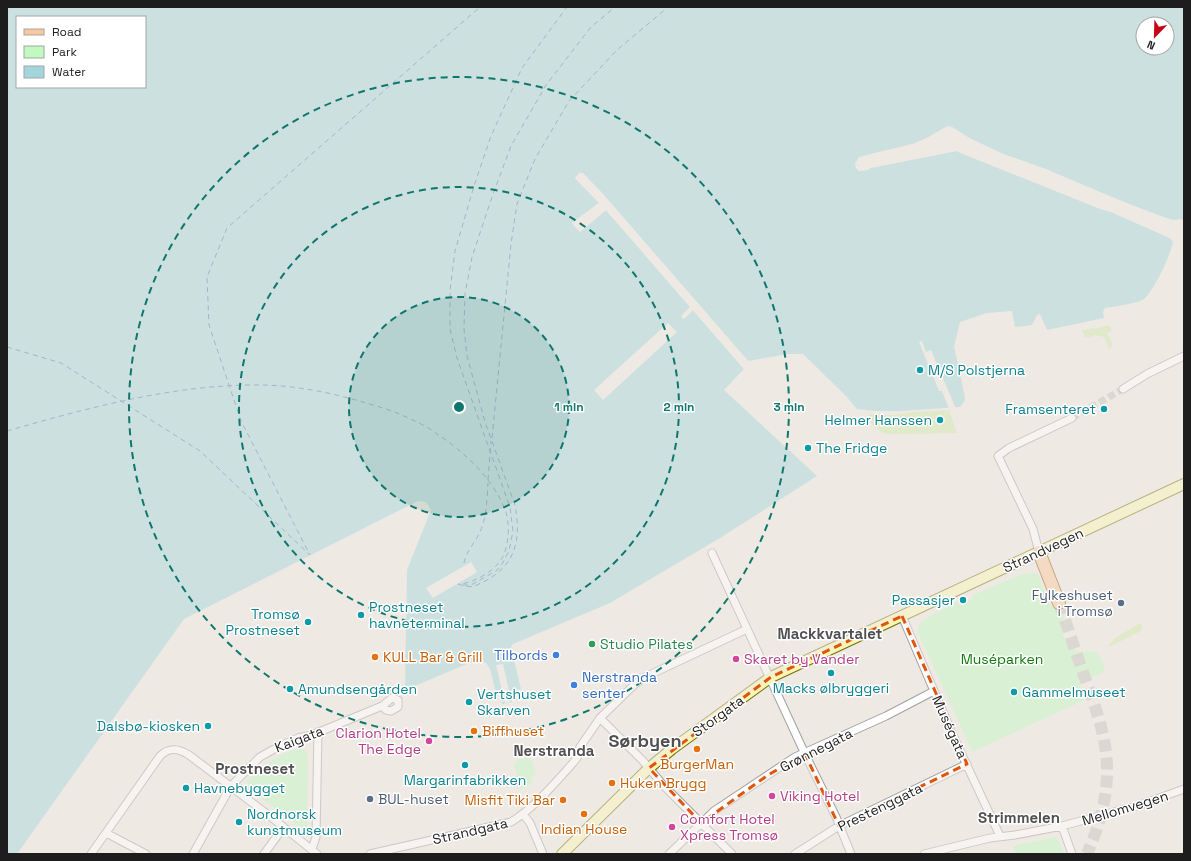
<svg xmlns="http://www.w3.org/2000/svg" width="1191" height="861" font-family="'Space Grotesk',sans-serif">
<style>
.grass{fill:#cfe8a9}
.park{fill:#c1f9c0}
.water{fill:#a3d5dc;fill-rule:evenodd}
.pier{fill:#eee9e3}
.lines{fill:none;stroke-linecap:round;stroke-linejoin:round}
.ferry{stroke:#45799c;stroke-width:1;stroke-dasharray:5 4;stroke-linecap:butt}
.street-tunnel{stroke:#c4c0bb;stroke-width:7;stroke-dasharray:7 3.5;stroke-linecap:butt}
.primary-tunnel{stroke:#c4c0bb;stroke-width:12;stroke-dasharray:12 6;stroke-linecap:butt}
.street-casing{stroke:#a1a1a1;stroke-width:9}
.secondary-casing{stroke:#727206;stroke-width:12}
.primary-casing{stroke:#955402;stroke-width:14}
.street{stroke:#fff;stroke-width:7}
.secondary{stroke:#f9f5b7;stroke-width:10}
.primary{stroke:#fbc79c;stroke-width:12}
.marked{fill:none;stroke:#de560d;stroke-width:3;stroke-dasharray:8 5;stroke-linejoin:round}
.ring{fill:none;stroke:#0f766e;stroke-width:2;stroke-dasharray:7 5}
.culture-dot{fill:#0f9aa8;stroke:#fff;stroke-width:1.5}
.service-dot{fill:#5c6f8a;stroke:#fff;stroke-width:1.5}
.leisure-dot{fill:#2e9e5b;stroke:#fff;stroke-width:1.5}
.shop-dot{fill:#3f7fe0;stroke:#fff;stroke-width:1.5}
.food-dot{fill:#e8710a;stroke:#fff;stroke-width:1.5}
.hotel-dot{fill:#d1479c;stroke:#fff;stroke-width:1.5}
.labels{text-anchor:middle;stroke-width:3;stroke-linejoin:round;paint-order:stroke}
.culture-label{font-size:14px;fill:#0d838f;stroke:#fff;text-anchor:start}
.street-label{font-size:14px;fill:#1d1d1d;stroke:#fff}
.service-label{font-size:14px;fill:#4e5e75;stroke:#fff;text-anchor:end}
.leisure-label{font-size:14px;fill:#27864d;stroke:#fff;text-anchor:start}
.shop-label{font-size:14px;fill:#366cbe;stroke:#fff;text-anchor:end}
.food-label{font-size:14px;fill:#c56008;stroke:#fff;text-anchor:start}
.hotel-label{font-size:14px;fill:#b23c85;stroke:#fff;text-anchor:start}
.park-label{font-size:14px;fill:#0f7a0c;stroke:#fff}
.neighbourhood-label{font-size:15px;font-weight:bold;fill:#505050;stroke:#fff}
.district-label{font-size:18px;font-weight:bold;fill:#505050;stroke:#fff}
.centre{fill:#0f766e;stroke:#fff;stroke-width:2}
.ring-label{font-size:12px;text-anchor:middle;font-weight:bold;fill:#0f766e;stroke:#fff;stroke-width:3;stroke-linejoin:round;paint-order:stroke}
</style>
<rect width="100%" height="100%" fill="#eee9e3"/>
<path class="grass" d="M1109,325L1112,330L1107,333L1113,345L1109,349L1104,337L1095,335L1089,338L1085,337L1082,330L1094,328L1095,329Z
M949,410L957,433L887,434C877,430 869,425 869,414L894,415L912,412Z
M1140,623L1142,627L1141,631L1109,647L1108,646L1115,638Z"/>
<path class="park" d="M1034,573L1038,574L1051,607L1066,601L1068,606C1058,620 1060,644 1078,651C1085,653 1091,651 1097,652L1105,667L1102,673L1079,683L1087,699L972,752L918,633C917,627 919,623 924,619L958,602L960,605L972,599L973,595L1022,574Z
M301,748L307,752L308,759L307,830L305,831L251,791C247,787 246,785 248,780C263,767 281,751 301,748Z
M529,758L532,760L536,775L531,778L532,782L526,788L520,789L514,765C516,758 523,759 529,758Z
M1055,837L1059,841L1064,854H1015L1013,846Z"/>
<path class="water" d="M7,7H1184V219L1173,220L1166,218L1143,210L1048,170L1003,154L969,138L952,127L944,128L927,138L913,144L871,154L857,160L858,170H868L870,168L956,151L1098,208L1111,212L1170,238L1173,242C1171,254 1154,291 1144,299C1139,303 1113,307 1105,308L1103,312L1104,318L1047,330L1040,314L1037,315L1032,325L1015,327L1012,311L987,313L960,322L954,347L959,368L965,398L964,402L960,407L901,411H875L857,409L846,396L803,354H788L748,361L602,193L583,173L575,178L599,203L572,223L580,232L606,210L744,369L724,390L817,476L720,538L610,603L513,644L511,647L521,689L509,691L512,702L502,704L500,693L495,689L490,669L486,663L481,660L474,661L405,690L407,570L431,510L426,502L418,501L184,619L17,854H7ZM17,17H145V87H17ZM1143,24H1167V48H1143Z"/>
<path class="pier" d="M948,126L952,127L969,138L1003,154L1048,170L1087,188L1166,218L1173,220L1184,219V221L1173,222L1166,220L1142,212L1047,172L1002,155L968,140L951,129L945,130L928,140L913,146L860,159L857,164L858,167L860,169H867L870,167L957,149L1098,206L1112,210L1171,236L1174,240L1173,242L1170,238L1111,212L1098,208L956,151L870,168L868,170L859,171L856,168L855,164L859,157L913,144L927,138Z
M579,173H582L602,193L748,361L747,363L600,194L582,175L578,177L601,203L575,223L581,229L605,208H607L745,367L744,369L693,310L684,319L681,316L690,307L606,210L580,232L572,223L599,203L575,178Z
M668,323L677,332L603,400L594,390Z
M922,341L926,352L931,350L956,409H949L942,391H939L919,342Z
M471,562L477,572L433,598L426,588Z
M503,664L509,691L507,692L510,702L505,703L496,665Z"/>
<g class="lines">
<path class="ferry" d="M7,347L61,363L200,451L310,555L241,421L209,325L207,277L227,228L480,7
M7,431C87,408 176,384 260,385C294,385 333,393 366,403C376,406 387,409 397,413C410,419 426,425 437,434C462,450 491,477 503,505C508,515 509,526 508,537C507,545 505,555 500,561C493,572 471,584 459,584
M492,438L511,244L517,204L535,159L569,101L617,50L668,7
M488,480L491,441
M464,563C466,550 478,540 482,527C487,513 487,497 488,483
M458,584C472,589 475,586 487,580C517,563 521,538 515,505L485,422L467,356L464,329L465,294L472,257L493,194L511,146L546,85L591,27L615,7
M463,585H471L496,571L501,566L509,551L513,531L510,507L480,423L457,358L450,329V291L455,251L474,186L491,136L522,68L567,7"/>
<path class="street-tunnel" d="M1072,418L1123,389"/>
<path class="primary-tunnel" d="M1059,603C1068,628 1076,653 1085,678C1095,706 1106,735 1107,766C1108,797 1099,827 1087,854"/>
<g class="street-casing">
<path id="street" d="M1123,389L1147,374L1184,356
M1039,552L1033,529L998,456L1009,448L1072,418
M712,553L805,754L836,817L851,854
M902,616L955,740L1000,836
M600,718L643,761L663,785L732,854
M523,814L530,823L543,854
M1062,826L1072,854
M106,833L146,854
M312,849L316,837L318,732
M91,854L160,756C169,747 178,748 189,755L271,817L317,854
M193,854L231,786L260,757L276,748L298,738L312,735L382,706L392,698L398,700V707L391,711L386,710L382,706
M264,854L283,828
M370,854L511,822C534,808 555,783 573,763L577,758L580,747L600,718L633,686L643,678L747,629
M669,854L714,811L795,757L886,716L934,691
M795,854L839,826L967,764
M924,854L990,838L1015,835L1062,826L1140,805L1184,789"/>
</g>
<g class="secondary-casing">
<path id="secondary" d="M562,854L649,768L672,749L771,677L1184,484"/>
</g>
<g class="primary-casing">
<path id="primary" d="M1039,552L1059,603"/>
</g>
<use href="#street" class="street"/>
<use href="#secondary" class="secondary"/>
<use href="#primary" class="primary"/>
</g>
<path d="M0 0H1191V861H0ZM902,616L967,764L839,826L805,754L768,775L701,823L649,768L771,677Z" fill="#eee9e3" fill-opacity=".55" fill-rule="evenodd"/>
<path class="marked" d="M902,616L967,764L839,826L805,754L768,775L701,823L649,768L771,677Z"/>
<circle cx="459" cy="407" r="110" fill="#0f766e" fill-opacity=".12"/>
<g class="ring">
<circle cx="459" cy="407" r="110"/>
<circle cx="459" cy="407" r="220"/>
<circle cx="459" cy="407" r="330"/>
</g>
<g class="culture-dot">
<circle cx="920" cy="370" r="4"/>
<circle cx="1104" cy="409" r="4"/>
<circle cx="940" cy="420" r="4"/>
<circle cx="808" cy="448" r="4"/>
<circle cx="963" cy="600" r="4"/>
<circle cx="361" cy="615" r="4"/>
<circle cx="308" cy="622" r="4"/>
<circle cx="831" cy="673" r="4"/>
<circle cx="290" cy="689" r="4"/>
<circle cx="1014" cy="692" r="4"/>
<circle cx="469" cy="702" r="4"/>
<circle cx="208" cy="726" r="4"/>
<circle cx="465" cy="765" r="4"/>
<circle cx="186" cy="788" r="4"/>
<circle cx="239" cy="822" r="4"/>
</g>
<g class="service-dot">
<circle cx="1121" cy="603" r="4"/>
<circle cx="370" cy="799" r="4"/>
</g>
<circle class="leisure-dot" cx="592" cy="644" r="4"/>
<g class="shop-dot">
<circle cx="556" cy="655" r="4"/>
<circle cx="574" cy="685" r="4"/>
</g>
<g class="food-dot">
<circle cx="375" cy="657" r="4"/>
<circle cx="474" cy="731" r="4"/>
<circle cx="697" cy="749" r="4"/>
<circle cx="612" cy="783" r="4"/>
<circle cx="563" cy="800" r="4"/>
<circle cx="584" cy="814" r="4"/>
</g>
<g class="hotel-dot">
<circle cx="736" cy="659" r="4"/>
<circle cx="429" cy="741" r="4"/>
<circle cx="772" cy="796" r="4"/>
<circle cx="672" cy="827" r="4"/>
</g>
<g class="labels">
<g class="culture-label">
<text x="928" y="375">M/S Polstjerna</text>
<text x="1096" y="414" text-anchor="end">Framsenteret</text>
<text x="932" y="425" text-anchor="end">Helmer Hanssen</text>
<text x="816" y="453">The Fridge</text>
<text x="955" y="605" text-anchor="end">Passasjer</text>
<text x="369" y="612">Prostneset<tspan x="369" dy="16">havneterminal</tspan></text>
<text x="300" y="619" text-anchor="end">Tromsø<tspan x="300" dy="16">Prostneset</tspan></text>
<text x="831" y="693" text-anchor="middle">Macks ølbryggeri</text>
<text x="298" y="694">Amundsengården</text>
<text x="1022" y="697">Gammelmuseet</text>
<text x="477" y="699">Vertshuset<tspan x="477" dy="16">Skarven</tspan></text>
<text x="200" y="731" text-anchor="end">Dalsbø-kiosken</text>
<text x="465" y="785" text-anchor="middle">Margarinfabrikken</text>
<text x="194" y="793">Havnebygget</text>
<text x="247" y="819">Nordnorsk<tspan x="247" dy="16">kunstmuseum</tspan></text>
</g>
<g class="street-label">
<text transform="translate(1043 550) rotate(-25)" y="5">Strandvegen</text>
<text transform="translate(718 716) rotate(-36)" y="5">Storgata</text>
<text transform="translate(950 727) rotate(66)" y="5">Muségata</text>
<text transform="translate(299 739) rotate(-21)" y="5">Kaigata</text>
<text transform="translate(816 750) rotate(-27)" y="5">Grønnegata</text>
<text transform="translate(880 807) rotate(-26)" y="5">Prestenggata</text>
<text transform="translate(1125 808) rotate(-17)" y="5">Mellomvegen</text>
<text transform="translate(470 831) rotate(-13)" y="5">Strandgata</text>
</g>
<g class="service-label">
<text x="1113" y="600">Fylkeshuset<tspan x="1113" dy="16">i Tromsø</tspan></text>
<text x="378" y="804" text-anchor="start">BUL-huset</text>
</g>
<g class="leisure-label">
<text x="600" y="649">Studio Pilates</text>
</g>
<g class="shop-label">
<text x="548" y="660">Tilbords</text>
<text x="582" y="682" text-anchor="start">Nerstranda<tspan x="582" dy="16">senter</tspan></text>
</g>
<g class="food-label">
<text x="383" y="662">KULL Bar &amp; Grill</text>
<text x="482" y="736">Biffhuset</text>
<text x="697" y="769" text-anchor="middle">BurgerMan</text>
<text x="620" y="788">Huken Brygg</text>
<text x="555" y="805" text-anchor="end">Misfit Tiki Bar</text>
<text x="584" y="834" text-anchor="middle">Indian House</text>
</g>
<g class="hotel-label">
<text x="744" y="664">Skaret by Vander</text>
<text x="421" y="738" text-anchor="end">Clarion Hotel<tspan x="421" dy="16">The Edge</tspan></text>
<text x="780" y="801">Viking Hotel</text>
<text x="680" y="824">Comfort Hotel<tspan x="680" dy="16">Xpress Tromsø</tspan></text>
</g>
<g class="park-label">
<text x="1002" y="664">Muséparken</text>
</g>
<g class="neighbourhood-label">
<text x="830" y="639">Mackkvartalet</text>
<text x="554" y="756">Nerstranda</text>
<text x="255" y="774">Prostneset</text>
<text x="1019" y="823">Strimmelen</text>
</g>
<g class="district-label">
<text x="645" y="747">Sørbyen</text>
</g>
</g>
<circle cx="459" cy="407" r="6" class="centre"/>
<g class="ring-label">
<text x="569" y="411">1 min</text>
<text x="679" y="411">2 min</text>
<text x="789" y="411">3 min</text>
</g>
<rect width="1191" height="861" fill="none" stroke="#1d1d1d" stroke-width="16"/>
<rect x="16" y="16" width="130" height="72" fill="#ffffff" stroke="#a5a5a5"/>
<rect x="24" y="29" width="20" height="6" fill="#fbc79c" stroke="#a5a5a5"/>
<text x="52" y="36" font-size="12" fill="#1d1d1d">Road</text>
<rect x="24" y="46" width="20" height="12" fill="#c1f9c0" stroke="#a5a5a5"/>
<text x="52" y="56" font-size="12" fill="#1d1d1d">Park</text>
<rect x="24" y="66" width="20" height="12" fill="#a3d5dc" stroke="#a5a5a5"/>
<text x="52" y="76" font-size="12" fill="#1d1d1d">Water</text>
<g transform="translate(1155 36) rotate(203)"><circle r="19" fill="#ffffff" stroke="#a5a5a5"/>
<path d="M0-3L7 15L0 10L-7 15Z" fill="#c80217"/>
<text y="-6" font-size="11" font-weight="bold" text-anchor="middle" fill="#1d1d1d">N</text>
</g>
</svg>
